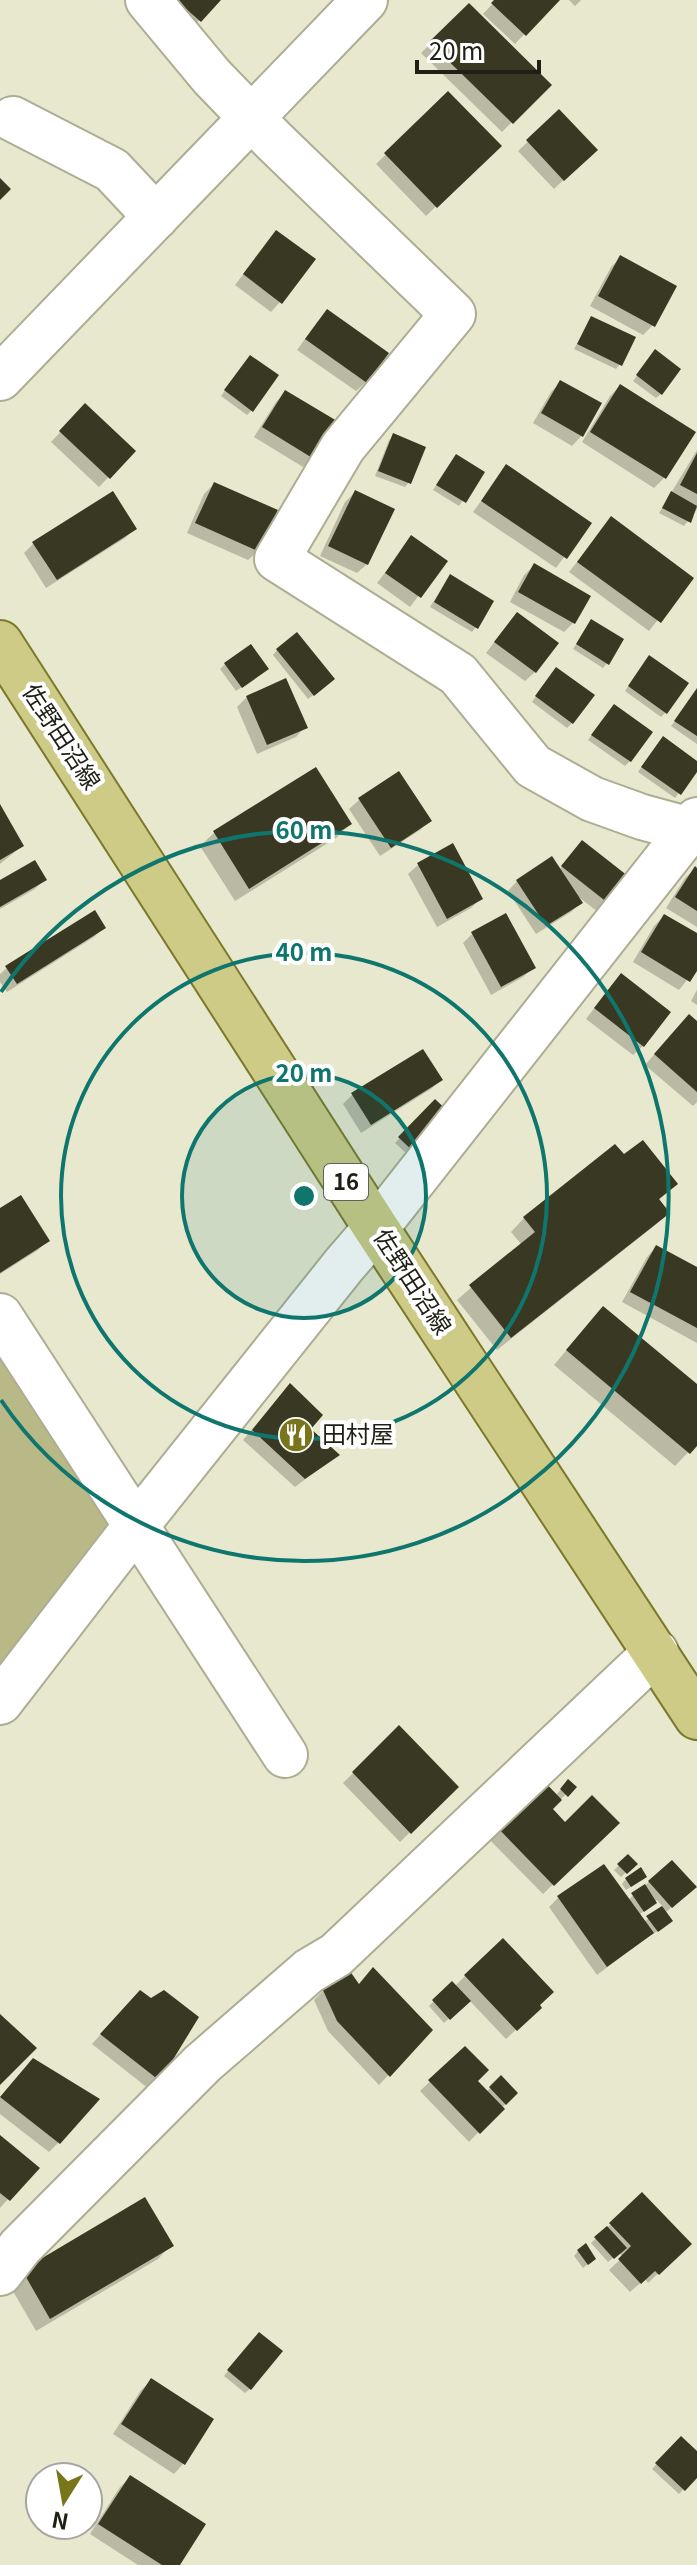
<svg xmlns="http://www.w3.org/2000/svg" width="697" height="2565" font-family="Georgia,'Noto Sans JP',serif">
<style>
.green{fill:#b9b887}
.shadow{fill:#0003;fill-rule:evenodd}
.building{fill:#393923}
.lines{fill:none;stroke-linecap:round;stroke-linejoin:round}
.minor-casing{stroke:#adad94;stroke-width:48}
.major-casing{stroke:#7b782b;stroke-width:48}
.minor{stroke:#fff;stroke-width:44}
.major{stroke:#cdcb86;stroke-width:44}
.ring{fill:none;stroke:#0f766e;stroke-width:4}
.labels{text-anchor:middle;stroke-width:8;stroke-linejoin:round;paint-order:stroke}
.shield{fill:#fff;stroke:#62625c;stroke-width:2}
.shield-label{font-size:22px;font-weight:bold;fill:#1f1f16}
.street-label{font-size:24px;fill:#1f1f16;stroke:#fff}
.poi-label{font-size:24px;fill:#1f1f16;stroke:#fff;text-anchor:start}
.centre{fill:#0f766e;stroke:#fff;stroke-width:4}
.ring-label{font-size:24px;text-anchor:middle;font-weight:bold;fill:#0f766e;stroke:#fff;stroke-width:8;stroke-linejoin:round;paint-order:stroke}
</style>
<rect width="100%" height="100%" fill="#e8e8ce"/>
<path class="green" d="M0,1316L135,1527L0,1702Z"/>
<path class="shadow" d="M156,0H218L190,30Z
M496,0H557L515,44L483,14Z
M569,0H581L575,6Z
M469,6L549,85L502,132L421,53Z
M448,94L499,146L426,216L376,164Z
M559,112L595,150L554,189L518,151Z
M276,232L280,302L271,312L235,285Z
M621,257L653,325L643,335L590,306L611,267Z
M592,318L620,364L616,369L574,349Z
M318,321L366,382L356,391L297,350Z
M651,357L661,394L656,398L633,381Z
M246,362L252,410L247,415L221,396Z
M561,382L585,432L572,446L533,423L551,392Z
M620,386L693,432L664,478L654,488L582,442L610,396Z
M285,392L312,457L303,467L254,437L276,402Z
M85,406L133,452L99,487L51,442Z
M394,436L409,482L405,487L375,476L389,440Z
M697,450V509L684,526L659,513Z
M456,456L482,473L459,506L433,490Z
M506,467L589,523L556,568L473,512Z
M214,484L258,551L248,560L187,533L204,494Z
M355,492L367,564L357,573L320,556L345,502Z
M611,519L691,578L649,631L569,572Z
M135,528L125,538L46,588L24,553L33,544Z
M412,538L445,561L410,607L377,583Z
M534,566L574,622L564,632L510,602L524,575Z
M446,582L476,627L472,632L430,607Z
M591,621L607,663L603,668L573,649Z
M508,624L535,672L525,681L486,653Z
M277,650L328,684L308,699L273,655Z
M645,662L666,712L661,717L625,691Z
M225,664L262,673L236,691L220,669Z
M552,674L572,723L567,728L532,702Z
M697,693V744L671,726Z
M247,697L305,727L296,737L257,754L237,707Z
M609,711L630,761L625,766L588,740Z
M659,743L697,763V769L675,798L638,772Z
M316,770L350,824L336,838L235,901L200,846L214,833Z
M399,774L430,820L420,830L380,856L349,809L359,800Z
M0,808L22,846L0,864Z
M573,852L630,881L602,915L576,895L580,903L571,912L536,934L508,891L517,881L559,870Z
M418,865L481,898L471,908L437,927L408,874Z
M695,869L697,870V927L666,908L685,878Z
M44,880L35,889L0,909V882Z
M664,916L697,936V967L679,990L633,962L654,926Z
M103,928L94,937L7,992L0,982V974L7,968Z
M472,934L533,968L523,977L491,995L463,943Z
M612,985L643,1046L633,1055L586,1019Z
M697,990V1005L691,1001Z
M697,1023V1102L693,1106L645,1065L679,1026Z
M441,1080L431,1089L361,1133L343,1104L352,1095Z
M435,1101L410,1157L395,1143Z
M675,1184L658,1201L667,1213L654,1226L497,1350L457,1300L521,1244L511,1232L524,1218Z
M0,1211L47,1241L38,1250L0,1274Z
M656,1247L697,1269V1343L622,1302L647,1257Z
M590,1322L697,1387V1443L675,1466L554,1365Z
M290,1385L308,1429L337,1455L295,1487L243,1440Z
M399,1728L457,1786L400,1842L343,1783Z
M568,1782L574,1787L550,1809L565,1824L617,1823L543,1894L483,1833L555,1796Z
M628,1857L635,1864L621,1877L614,1870Z
M672,1862L694,1887L665,1913L666,1925L652,1935L651,1934L597,1975L549,1907L558,1898L628,1900ZM657,1900L663,1907L644,1922L639,1915Z
M626,1879L640,1881L626,1890L622,1884Z
M465,1976L538,2005L540,2007L506,2039L469,2000L444,2023L429,2006L452,1983L455,1986Z
M358,1986L431,2030L379,2085L328,2031L314,2000L324,1990Z
M130,2002L158,2079L149,2089L92,2044Z
M465,2048L475,2081L486,2092L501,2078L516,2093L469,2142L420,2091Z
M23,2070L59,2142L49,2152L0,2114V2097Z
M0,2138L8,2199L0,2208Z
M642,2195L689,2244L648,2283L645,2279L630,2292L609,2270L623,2257L619,2253L608,2262L591,2243Z
M171,2245L158,2259L36,2331L10,2286L23,2272Z
M578,2251L589,2263L583,2268L574,2256Z
M254,2339L250,2389L245,2393L224,2376Z
M151,2381L212,2420L183,2464L174,2474L113,2434L141,2390Z
M681,2438L697,2453V2475L679,2494L652,2469Z
M130,2478L178,2565H138L90,2534L120,2487Z"/>
<path class="building" d="M176,0H221L201,22Z
M494,0H560L526,36L491,3Z
M469,3L552,85L513,124L429,42Z
M448,91L502,146L437,208L384,153Z
M559,109L598,150L564,181L526,140Z
M0,178L11,189L0,200Z
M276,230L316,259L282,304L243,274Z
M620,255L677,286L655,327L598,296Z
M327,309L389,353L367,383L305,339Z
M591,316L636,337L622,366L577,344Z
M655,349L681,369L662,395L636,375Z
M250,355L279,375L253,412L224,390Z
M560,380L602,403L583,437L541,413Z
M620,384L696,432L666,479L590,432Z
M285,390L337,421L314,459L262,427Z
M85,403L136,451L110,479L59,431Z
M393,433L426,447L411,484L378,471Z
M697,453V494L680,485Z
M456,454L485,472L466,503L436,485Z
M506,464L592,523L567,559L481,501Z
M214,482L278,510L260,552L195,523Z
M355,490L395,509L368,565L328,546Z
M113,491L137,529L57,580L32,542Z
M671,491L697,506L691,523L662,508Z
M611,516L694,578L661,623L577,562Z
M411,535L448,561L421,598L385,573Z
M534,563L591,596L575,624L518,592Z
M450,574L494,601L478,629L434,602Z
M517,612L559,643L536,673L494,642Z
M591,619L624,639L609,665L576,644Z
M297,632L335,679L314,696L276,649Z
M251,644L269,669L242,688L224,663Z
M649,655L689,683L667,714L628,686Z
M556,667L595,695L573,724L535,696Z
M286,678L308,728L267,745L246,696Z
M697,688V736L674,721Z
M614,704L653,732L631,762L591,735Z
M663,736L697,761V772L681,795L641,767Z
M316,767L352,824L249,889L213,831Z
M399,771L432,821L391,848L358,798Z
M0,804L24,846L0,860Z
M582,840L633,880L613,907L561,866Z
M453,843L483,899L447,919L417,863Z
M552,856L583,903L546,926L516,880Z
M35,860L47,880L0,907V880Z
M695,866L697,868V911L675,897Z
M95,910L106,928L17,984L5,966Z
M506,913L536,968L501,987L471,932Z
M664,914L697,933V971L690,982L641,952Z
M621,973L671,1012L644,1047L594,1008Z
M689,1014L697,1021V1092L654,1054Z
M423,1049L443,1080L371,1125L351,1093Z
M435,1099L452,1115L416,1154L398,1137Z
M643,1140L678,1184L659,1199L670,1213L511,1338L469,1285L535,1232L523,1217L615,1144L624,1154Z
M21,1195L50,1241L0,1273V1208Z
M656,1245L697,1267V1328L630,1292Z
M603,1306L697,1384V1446L690,1454L566,1350Z
M290,1383L323,1415L311,1429L340,1455L305,1479L252,1430Z
M399,1725L459,1787L411,1834L352,1772Z
M539,1776L562,1800L553,1809L565,1822L592,1795L620,1823L554,1886L492,1822Z
M568,1779L577,1787L568,1797L560,1789Z
M628,1854L638,1864L627,1874L617,1864Z
M672,1860L697,1887L672,1908L648,1881Z
M604,1864L654,1933L607,1967L557,1896Z
M641,1867L647,1877L631,1887L625,1878Z
M645,1884L657,1903L644,1912L631,1893Z
M662,1906L673,1921L658,1932L646,1916Z
M503,1938L554,1992L540,2005L542,2008L517,2031L464,1975Z
M347,1967L359,1984L373,1967L433,2030L390,2077L337,2021L322,1988Z
M452,1981L471,2001L450,2020L432,2000Z
M140,1990L151,1998L164,1990L199,2017L160,2081L100,2034Z
M0,2014L37,2048L0,2085Z
M465,2046L489,2070L478,2081L505,2109L480,2134L428,2080Z
M33,2058L100,2099L60,2144L0,2097Z
M501,2075L518,2093L506,2105L489,2087Z
M0,2135L40,2168L10,2201L0,2193Z
M642,2192L692,2244L659,2275L655,2271L641,2284L618,2259L631,2246L609,2223Z
M145,2197L174,2246L50,2319L22,2270Z
M607,2226L627,2248L614,2259L594,2237Z
M586,2243L596,2259L588,2265L577,2250Z
M259,2332L283,2351L251,2390L227,2370Z
M151,2378L214,2419L185,2465L121,2424Z
M681,2436L697,2451V2478L685,2491L655,2463Z
M130,2475L206,2524L180,2565H162L98,2524Z"/>
<g class="lines">
<g class="minor-casing">
<path id="minor" d="M148,0L212,77L273,140L453,314L343,447L277,559L458,674L533,766L592,799L642,817L690,830
M13,119L112,170L156,217
M0,378L365,0
M0,1316L285,1755
M0,1702L135,1527L344,1265L376,1228L697,820
M0,2273L20,2247L202,2064L309,1971L336,1955L656,1652"/>
</g>
<g class="major-casing">
<path id="major" d="M0,643L376,1228L697,1717"/>
</g>
<use href="#minor" class="minor"/>
<use href="#major" class="major"/>
</g>
<circle cx="304" cy="1196" r="122" fill="#0f766e" fill-opacity=".12"/>
<g class="ring">
<circle cx="304" cy="1196" r="122"/>
<circle cx="304" cy="1196" r="243"/>
<path d="M1 992A365 365 0 1 1 1 1400"/>
</g>
<defs>
<g id="restaurant-disc" transform="scale(1.8)"><circle r="9.5" fill="#79751a" stroke="#fff"/><path d="M-5-6h1v4h1v-4h1v4h1v-4h1v5L-1.5 .5V6h-2V.5L-5-1ZM5-6V6H3V1.5H1.5Q1.5-4 5-6Z" fill="#fff"/></g>
</defs>
<g fill-rule="evenodd">
<use href="#restaurant-disc" x="296" y="1435"/>
</g>
<g class="labels">
<rect class="shield" x="324" y="1164" width="44" height="36" rx="6"/>
<g class="shield-label">
<text x="346" y="1190">16</text>
</g>
<g class="street-label">
<text transform="translate(61 737) rotate(57)" y="8">佐野田沼線</text>
<text transform="translate(412 1282) rotate(57)" y="8">佐野田沼線</text>
</g>
<g class="poi-label">
<text x="322" y="1443">田村屋</text>
</g>
</g>
<circle cx="304" cy="1196" r="12" class="centre"/>
<g class="ring-label">
<text x="304" y="839">60 m</text>
<text x="304" y="961">40 m</text>
<text x="304" y="1082">20 m</text>
</g>
<g transform="translate(64 2501) rotate(191)"><circle r="38" fill="#ffffff" stroke="#a5a5a2" stroke-width="2"/>
<path d="M0-6L14 30L0 20L-14 30Z" fill="#79751a"/>
<text y="-12" font-size="22" font-weight="bold" text-anchor="middle" fill="#1f1f16">N</text>
</g>
<path d="M417 60v12h122v-12" fill="none" stroke="#1f1f16" stroke-width="4"/>
<text x="429" y="60" font-size="24" fill="#1f1f16" stroke="#ffffff" stroke-width="6" paint-order="stroke">20 m</text>
</svg>
